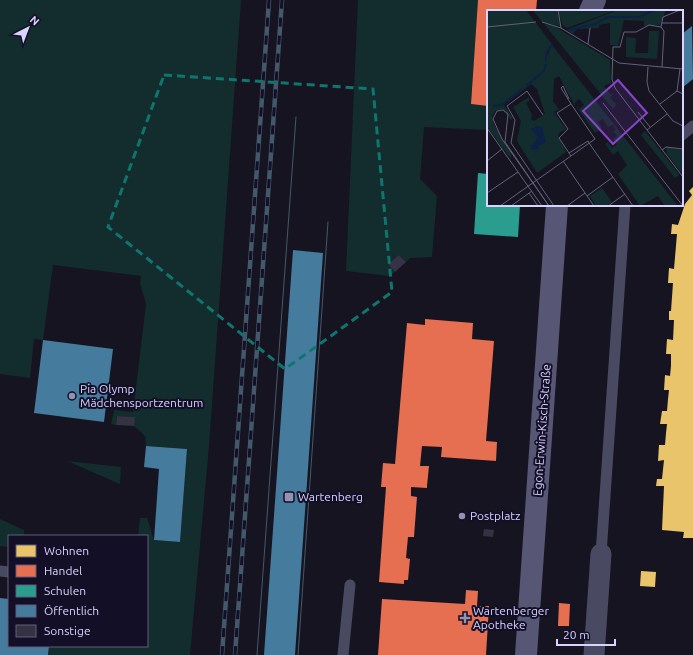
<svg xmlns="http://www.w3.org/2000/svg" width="693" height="655" font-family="Ubuntu,sans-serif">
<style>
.green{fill:#132c2d}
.homes{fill:#e9c46a}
.shops{fill:#e76f51}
.schools{fill:#2a9d8f}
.public{fill:#457b9d}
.building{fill:#343243}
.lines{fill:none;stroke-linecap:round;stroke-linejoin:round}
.lane{stroke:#4a4962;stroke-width:11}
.street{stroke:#4a4962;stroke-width:21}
.secondary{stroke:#575674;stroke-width:22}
.tram{stroke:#43596b;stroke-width:1}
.rail-casing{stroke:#43596b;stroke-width:4.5}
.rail{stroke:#130f26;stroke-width:3;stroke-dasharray:9;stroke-linecap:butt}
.marked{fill:none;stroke:#0f766e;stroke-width:3;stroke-dasharray:8 5;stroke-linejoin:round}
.poi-dot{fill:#9591b1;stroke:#130f26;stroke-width:1.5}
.labels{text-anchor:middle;stroke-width:4;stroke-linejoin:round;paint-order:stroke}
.poi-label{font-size:12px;fill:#d9d4ff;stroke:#130f26;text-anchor:start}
.street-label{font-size:12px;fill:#d9d4ff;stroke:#130f26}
.inset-river{fill:none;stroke:#0d2144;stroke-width:2}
.inset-road{fill:none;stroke:#64617a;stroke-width:1}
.view{fill:#8945c9;fill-opacity:0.15;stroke:#8945c9;stroke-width:2}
.inset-edge{fill:none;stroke:#d9d4ff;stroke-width:2}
</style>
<rect width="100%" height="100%" fill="#161421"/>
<path class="green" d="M0,0H241L209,446L190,655H48L49,646H147V536H138L140,518H147L154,540L180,542L187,449L146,446L145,436L134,426V417L117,416L116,425L111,424L114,410L133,412L146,304L140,283L141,276L53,265L43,340L34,339L30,378L0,374Z
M358,0H478L471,104L488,106V130L424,127L420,179L437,196L432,257L410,258L406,262L399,255L388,264L395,272L389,276L346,271Z
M67,461L121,467L120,484Z
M0,519L24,530V536H9V547L0,546Z"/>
<path class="homes" d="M693,187V538H683L684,532L662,530L664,486H656L657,479H662L664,460L658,461L659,445H665L666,433L667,424H660L662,411H667L668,399L669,390H664L665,375L670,376L671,366V354H666L667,339L673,340L674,320H669V311H671L673,283H668L669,268L674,269L677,234H671L672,224L678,225L685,204L692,195L689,191Z
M641,571L656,572L655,587L640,586Z"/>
<path class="shops" d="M478,0H537L536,11H488V106L471,104Z
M425,319L473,323L472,339L494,341L486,441L497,442L496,461L441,457L442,447L422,446L420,466H429L427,486V488L411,487V496L417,497L414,537H408L406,558L410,559L408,580H404V584L379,582L386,487H381L383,463L395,464L407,323L425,325Z
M466,590L478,591L477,606H489L486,655H378L382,599L465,604Z
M559,603L570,604L569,626H558Z"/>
<path class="schools" d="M478,173L488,174V205H520L518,237L474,234Z"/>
<path class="public" d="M692,26L693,79L682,88V34Z
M293,250L323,253L295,655H264Z
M43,340L113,349L104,422L34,413Z
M146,446L187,449L180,542L154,540L159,469L144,467Z
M0,598L9,599V646H49L48,655H0Z"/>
<path class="building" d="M399,255L406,262L395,272L388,264Z
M117,416L135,417L134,426L116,425Z
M484,529L494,530L493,537L483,536Z"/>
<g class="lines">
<path class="lane" d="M682,135L693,126
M601,554L625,205
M0,571L9,572
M343,655L350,585"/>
<path class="street" d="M594,655L601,554"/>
<path class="secondary" d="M590,11L595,0
M526,655L557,205"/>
<path class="tram" d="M257,655L296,117
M298,655L328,222"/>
<g class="rail-casing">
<path id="rail" d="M222,655L269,0
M235,655L282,0"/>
</g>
<use href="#rail" class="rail"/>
</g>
<path class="marked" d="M164,75L373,89L392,292L285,369L108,227Z"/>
<g class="poi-dot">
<circle cx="72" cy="396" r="4"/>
<rect x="284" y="492" width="10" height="10" rx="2"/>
<circle cx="462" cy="516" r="4"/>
<path d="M463 612h4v4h4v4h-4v4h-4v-4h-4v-4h4z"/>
</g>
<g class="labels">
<g class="poi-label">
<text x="80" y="393">Pia Olymp<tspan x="80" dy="14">Mädchensportzentrum</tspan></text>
<text x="298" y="501">Wartenberg</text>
<text x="470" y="520">Postplatz</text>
<text x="473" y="615">Wartenberger<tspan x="473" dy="14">Apotheke</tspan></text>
</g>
<g class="street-label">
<text transform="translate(542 430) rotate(-86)" y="4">Egon-Erwin-Kisch-Straße</text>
</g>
</g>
<g transform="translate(487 10)">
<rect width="196" height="196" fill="#161421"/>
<path d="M0,0H39L65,34L59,43V49L65,35L191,196H178L171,186L153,196L131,164L140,155L131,141L126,145L118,134L121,132L125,138L130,134L126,129L130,126L126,121L129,120L126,115L121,117L116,109L111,112L115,118L108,123L89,96L92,99L97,95L92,89L88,92V96L72,66L67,69L66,91L72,99L67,102L79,119L72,123L71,126L79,142L50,163L30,131L34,111L26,97L42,87V91L39,93L45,105L44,109L47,111L58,104L50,79L44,74L17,95L26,108L24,110L15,99L8,101L5,106L7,115L24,143V149L0,117ZM46,0H70L73,16L55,12ZM71,0H129L80,18L76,16ZM130,0H179L173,15L157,16V11L137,10L131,36L123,35V13L112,15V18L90,19L86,24L80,20ZM57,14L67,16L123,50L124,73L117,76L124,85L127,83L123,88L129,94L128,97L126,99ZM162,21H172L170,49L139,47V27L149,28L148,43H161ZM158,121L192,164L191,166L188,168L154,125ZM179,137L196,140V165L180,144ZM115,178L125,192L119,196H109L103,186Z" fill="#132c2d"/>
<path d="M51,116L55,117L59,132L51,136L53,139L45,140L43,138L51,127L44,119Z" fill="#0d2144"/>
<path class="inset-river" d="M82,20L108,14L121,7H152L167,0M59,52V44L65,34M39,76L57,61L59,54M6,96L15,95L35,79"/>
<path class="inset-road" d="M71,0L74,18M55,12L74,18L132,53L196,59M175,13H196M0,17L49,12M174,17L176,7L193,0M101,34L103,18M161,57L160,72L162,81L186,111L196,116M175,57L177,21L174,17L162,15L149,22H137L133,37H126L125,69L128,78L196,167M193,59L190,81L196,84M116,93L196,196M84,94L70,103L81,119L72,128L84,146M173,94L190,81M151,102L163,117M56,105L40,81L20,96L28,110L24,133L67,196M0,118L55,196M160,120L180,104M102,133L146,196M175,140L179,137L196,139M82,143L101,131L102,133M0,151L15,139M76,151L107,196M0,183L31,162M42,183L51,196M100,186L126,167M13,196L108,129L84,94L74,78L76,76L82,89M24,196L45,181M62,196L15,129L6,109L10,101L16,100L21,104L18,132L62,196M80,196L98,183M121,196L138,184"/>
<path class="view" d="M131,70L160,103L126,134L96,101Z"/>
<rect width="196" height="196" class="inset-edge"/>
</g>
<rect x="8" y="535" width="140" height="112" fill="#130f26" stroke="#625e7d"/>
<rect x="16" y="545" width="20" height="12" fill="#e9c46a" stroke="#625e7d"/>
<text x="44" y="555" font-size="12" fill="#d9d4ff">Wohnen</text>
<rect x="16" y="565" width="20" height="12" fill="#e76f51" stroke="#625e7d"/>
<text x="44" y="575" font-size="12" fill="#d9d4ff">Handel</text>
<rect x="16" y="585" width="20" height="12" fill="#2a9d8f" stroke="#625e7d"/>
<text x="44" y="595" font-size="12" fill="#d9d4ff">Schulen</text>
<rect x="16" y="605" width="20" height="12" fill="#457b9d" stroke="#625e7d"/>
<text x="44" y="615" font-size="12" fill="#d9d4ff">Öffentlich</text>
<rect x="16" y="625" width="20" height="12" fill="#343243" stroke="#625e7d"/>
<text x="44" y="635" font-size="12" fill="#d9d4ff">Sonstige</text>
<g transform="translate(28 28) rotate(42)" stroke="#130f26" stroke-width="3" paint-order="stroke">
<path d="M0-3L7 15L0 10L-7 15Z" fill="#d9d4ff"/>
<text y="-6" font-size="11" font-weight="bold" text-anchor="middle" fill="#d9d4ff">N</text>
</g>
<path d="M557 639v6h58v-6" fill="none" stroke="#d9d4ff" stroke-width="2"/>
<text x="563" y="639" font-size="12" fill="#d9d4ff" stroke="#130f26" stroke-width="3" paint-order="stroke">20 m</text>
</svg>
